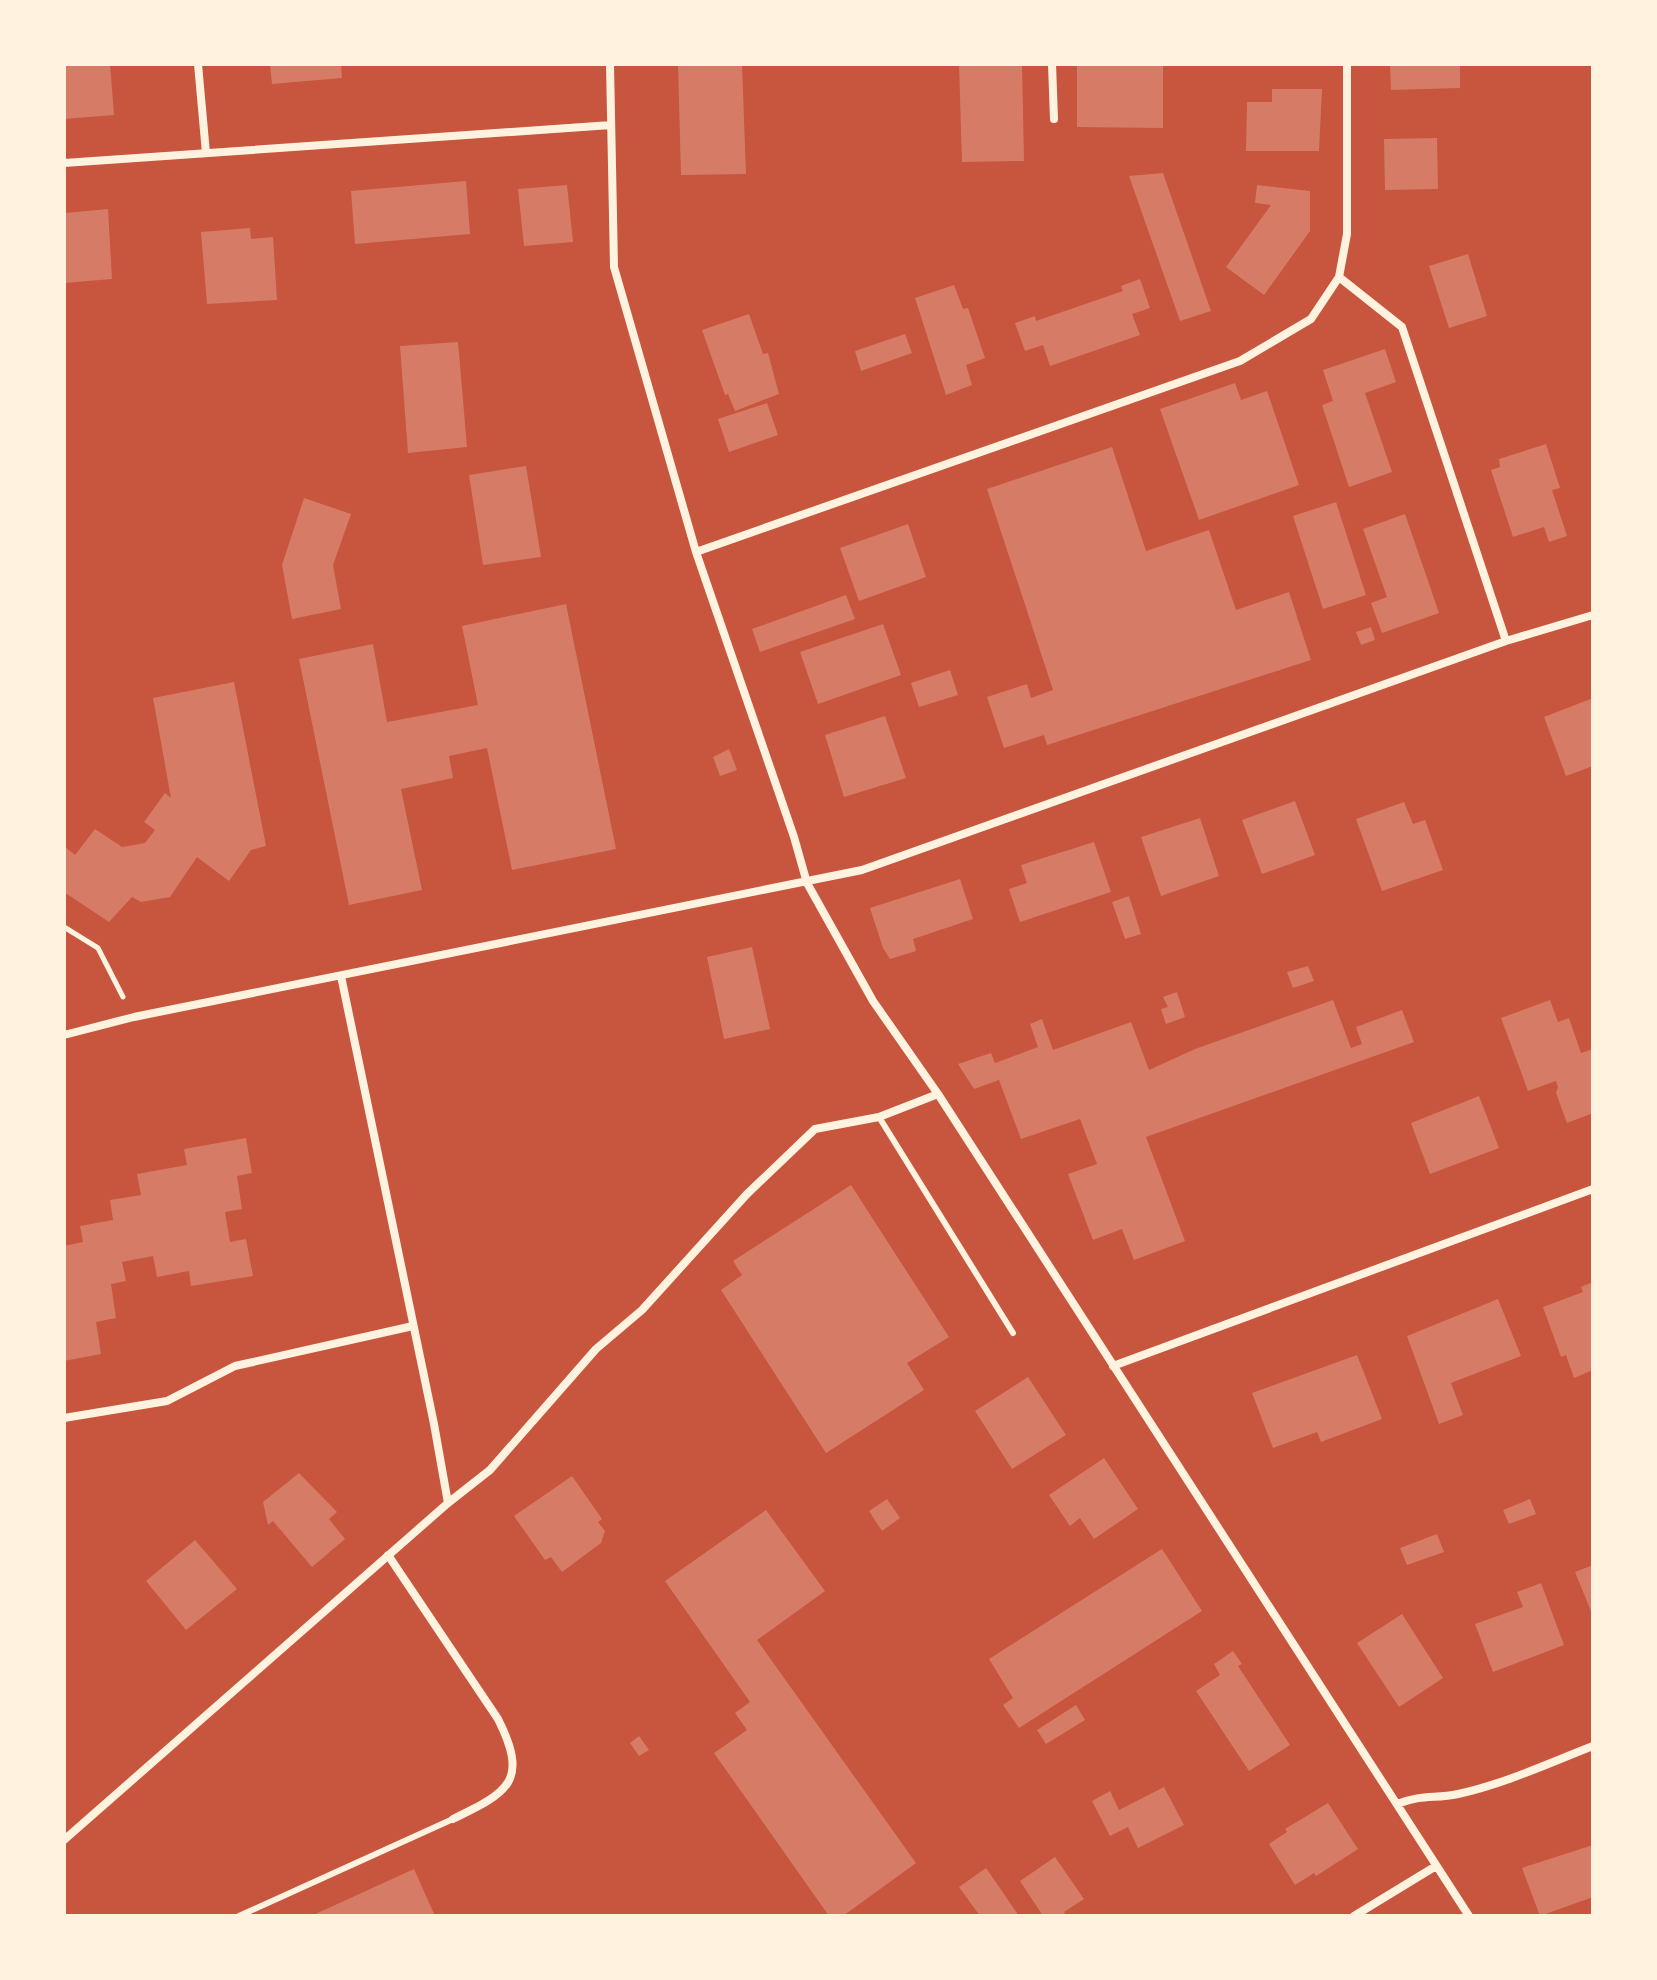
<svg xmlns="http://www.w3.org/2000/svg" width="1657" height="1980" font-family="'Exo 2',sans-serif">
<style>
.building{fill:#d67c66}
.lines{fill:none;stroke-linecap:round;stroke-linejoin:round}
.path{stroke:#fff3e0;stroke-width:5}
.service{stroke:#fff3e0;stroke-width:6}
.minor{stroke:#fff3e0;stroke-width:8}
</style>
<rect width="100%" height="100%" fill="#c8553d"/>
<path class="building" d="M64,64H110L114,115L64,119Z
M270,64H341L342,78L272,84Z
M678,64H742L746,174L681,175Z
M959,64H1022L1024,161L962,162Z
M1077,64H1163V128L1077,127Z
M1390,64H1460V88L1391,90Z
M1272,89H1322L1319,151H1246L1247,102H1272Z
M1437,138L1438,189L1385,190L1384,139Z
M1163,173L1211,311L1180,321L1129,176Z
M466,181L470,234L355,244L351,191Z
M567,185L573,242L524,246L518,189Z
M1257,185L1310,191V231L1264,295L1226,267L1271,205L1255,203Z
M108,209L112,279L64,283V213Z
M250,228L251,239L273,237L277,300L207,304L201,232Z
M1468,254L1487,316L1449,328L1429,266Z
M1140,279L1150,308L1132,314L1140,335L1050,366L1043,345L1025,351L1015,323L1035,316L1036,321L1123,291L1121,286Z
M954,285L963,309L968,308L985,358L966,365L972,385L946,395L915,298Z
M749,314L763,354L768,353L779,394L735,411L728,394L725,395L702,330Z
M905,334L912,353L861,371L855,351Z
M458,342L467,447L408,453L400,346Z
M1385,349L1396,382L1365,393L1392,472L1349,487L1322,405L1333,401L1323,370Z
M1235,383L1241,400L1267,391L1299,485L1199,520L1160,409Z
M767,403L778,435L729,452L718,419Z
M1546,444L1560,488L1552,490L1567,536L1549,542L1544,527L1513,537L1491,470L1500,467L1499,459Z
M1112,447L1146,551L1209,530L1236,610L1289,592L1311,660L1047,745L1044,735L1004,748L987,697L1027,684L1031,698L1053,690L987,489Z
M526,466L541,557L483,565L469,475Z
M304,498L351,514L333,565L341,609L292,619L282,565Z
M1336,502L1366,595L1323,609L1293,516Z
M1405,514L1439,613L1382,633L1371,603L1387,597L1363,529Z
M908,524L926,577L859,601L840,548Z
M846,595L855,619L760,652L752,629Z
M566,604L616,849L512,870L487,748L449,756L453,778L401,789L422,890L349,905L299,659L373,644L387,722L478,705L462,626Z
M883,624L901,675L818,704L800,652Z
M1371,627L1375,640L1361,645L1356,632Z
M950,670L958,695L919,707L911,683Z
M234,682L266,846L251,850L229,881L197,857L170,897L141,902L132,897L109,922L64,892V846L75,855L95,829L122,847L145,843L155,830L144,822L165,793L171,798L153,698Z
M1593,698V766L1566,776L1544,717Z
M885,716L906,778L844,797L825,735Z
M729,749L737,770L720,776L713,757Z
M1295,801L1315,855L1262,874L1242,820Z
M1404,802L1413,824L1425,820L1443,870L1382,891L1356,819Z
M1200,818L1219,876L1161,896L1141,837Z
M1094,842L1111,892L1020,922L1009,889L1027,883L1021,865Z
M960,879L973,919L913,939L916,951L890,959L883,948L870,908Z
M1129,896L1141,934L1125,939L1112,902Z
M752,947L770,1029L724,1039L707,957Z
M1308,966L1314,981L1293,988L1287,972Z
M1177,992L1185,1017L1166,1024L1161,1009L1168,1007L1163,997Z
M1333,1000L1351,1048L1362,1044L1356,1027L1402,1010L1414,1042L1146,1137L1185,1241L1134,1260L1122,1229L1093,1240L1068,1174L1097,1164L1080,1119L1021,1139L999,1080L974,1089L958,1064L991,1053L995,1063L1038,1047L1030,1024L1042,1019L1053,1050L1131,1022L1149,1070L1195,1049Z
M1550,1000L1558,1022L1569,1018L1581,1053L1593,1049V1113L1567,1123L1556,1093L1558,1087L1556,1081L1528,1091L1501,1018Z
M1479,1096L1499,1148L1430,1174L1411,1123Z
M246,1138L252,1173L237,1176L242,1209L225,1212L230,1242L246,1239L253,1276L191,1286L189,1271L157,1277L153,1256L122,1262L126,1281L111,1284L116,1318L96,1322L101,1354L64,1361V1246L83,1242L80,1226L113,1220L110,1200L141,1195L137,1174L187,1165L184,1149Z
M851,1185L949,1337L907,1363L924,1390L826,1453L721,1290L742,1275L733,1261Z
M1593,1282V1370L1574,1378L1566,1355L1561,1357L1543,1307L1583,1292L1581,1287Z
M1498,1299L1521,1356L1451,1383L1463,1415L1439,1424L1407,1336Z
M1357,1355L1382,1419L1321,1442L1317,1432L1273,1448L1252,1393Z
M1028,1377L1066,1435L1012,1469L975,1411Z
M1104,1458L1138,1509L1094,1539L1080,1518L1070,1526L1049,1495Z
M299,1473L337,1512L329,1519L345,1539L312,1567L273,1521L268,1525L263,1502Z
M572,1476L602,1519L598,1522L605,1531L601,1543L562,1572L551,1557L545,1560L514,1516Z
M887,1499L900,1518L882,1531L869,1511Z
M1530,1499L1536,1514L1509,1524L1503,1510Z
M766,1510L825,1591L757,1640L916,1863L843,1916H829L714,1753L747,1730L735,1713L750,1702L665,1581Z
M1437,1534L1444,1552L1407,1565L1400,1548Z
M195,1540L237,1589L186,1630L146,1581Z
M1162,1549L1202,1611L1019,1728L1003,1705L1013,1698L989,1659Z
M1593,1565V1616L1575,1572Z
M1541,1583L1564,1645L1493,1672L1475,1624L1523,1607L1517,1592Z
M1402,1614L1443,1678L1399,1707L1357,1643Z
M1233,1651L1242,1664L1238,1666L1290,1745L1249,1771L1196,1691L1220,1675L1214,1664Z
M1076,1705L1085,1720L1046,1744L1037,1730Z
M639,1736L649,1750L639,1756L630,1743Z
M1164,1787L1184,1825L1138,1848L1128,1827L1110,1836L1092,1801L1110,1791L1119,1810Z
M1328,1803L1358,1849L1316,1876L1314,1873L1295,1885L1269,1844L1287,1832L1285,1829Z
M1593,1845V1897L1540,1916L1522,1868Z
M1055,1857L1084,1899L1064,1912L1066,1916H1043L1020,1881Z
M986,1868L1019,1916H980L959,1887Z
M414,1869L435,1916H311Z"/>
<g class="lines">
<path class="path" d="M64,927L98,948L123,997"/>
<path class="service" d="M879,1117L1013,1333
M239,1916L453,1819"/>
<path class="minor" d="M198,64L206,153
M610,64L614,267L696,552L794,837L807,883L873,1001L938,1094L1469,1916
M1052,64L1054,119
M64,163L611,125
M1339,277L1402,327L1506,641
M696,552L1240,361L1311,319L1339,277L1347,234V64
M341,976L434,1424L448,1503
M64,1035L134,1017L862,870L1506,641L1593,615
M1113,1366L1593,1189
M64,1418L167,1401L235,1366L413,1326
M388,1555L498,1719C529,1781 509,1792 453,1819
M1397,1804C1423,1794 1434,1799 1458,1794C1504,1784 1549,1763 1593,1746
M64,1840L448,1503L490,1470L596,1349L642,1310L747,1194L815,1129L879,1117L938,1094
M1354,1916L1436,1866"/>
</g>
<rect width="1657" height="1980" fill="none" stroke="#fff3e0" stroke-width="132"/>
</svg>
